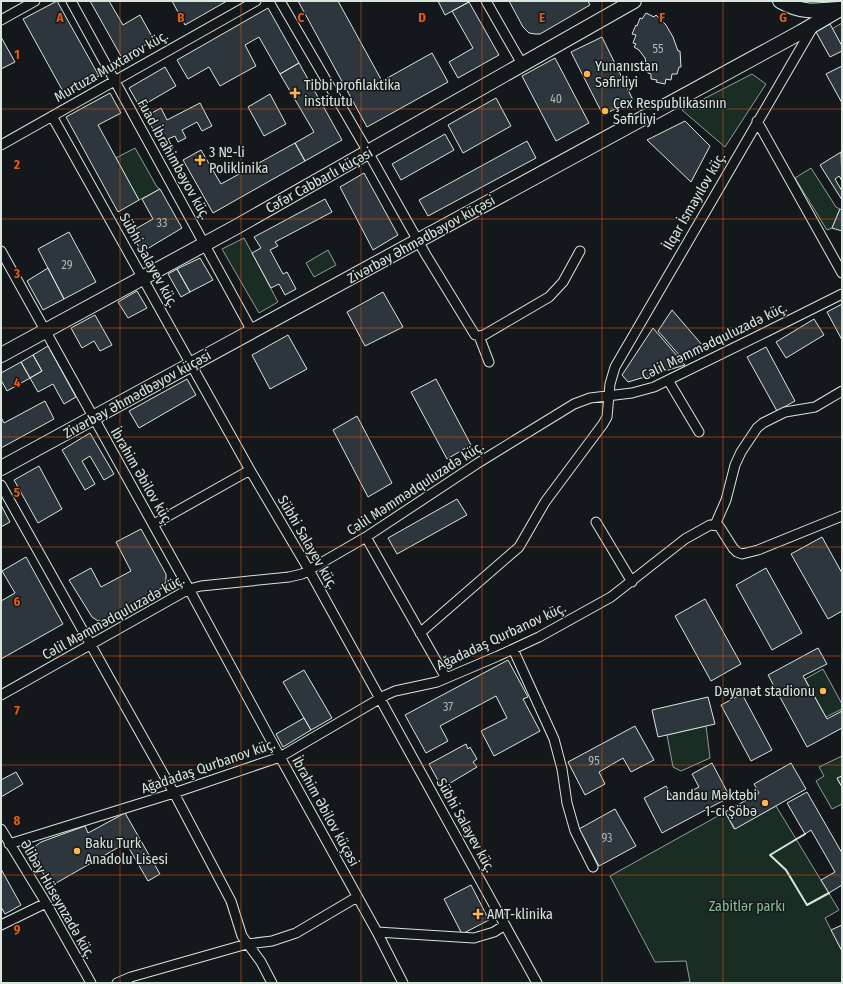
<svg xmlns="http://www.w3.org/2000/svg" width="843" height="984" viewBox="0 0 843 984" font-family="'Fira Sans Condensed',sans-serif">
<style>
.green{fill:#1a2d24;stroke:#939e99}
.parking{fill:#24282b;stroke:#939e99}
.building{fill:#2c363c;stroke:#d8e6dc}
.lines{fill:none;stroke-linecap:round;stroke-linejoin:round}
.street-casing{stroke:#d8e6dc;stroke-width:11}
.primary-casing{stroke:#d8e6dc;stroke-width:16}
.street{stroke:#14181c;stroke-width:9}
.primary{stroke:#14181c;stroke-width:14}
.wall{stroke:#d8e6dc;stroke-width:2}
.grid{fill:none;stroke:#e8590c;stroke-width:1;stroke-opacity:0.55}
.poi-dot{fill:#ffb74d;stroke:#14181c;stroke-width:1.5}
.labels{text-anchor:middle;stroke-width:3;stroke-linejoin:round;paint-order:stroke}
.number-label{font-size:12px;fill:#adbab4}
.street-label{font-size:14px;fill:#d8e6dc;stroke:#14181c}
.poi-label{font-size:14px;fill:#d8e6dc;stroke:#14181c;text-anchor:start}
.park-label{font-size:14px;fill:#8ac095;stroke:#14181c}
.grid-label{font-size:13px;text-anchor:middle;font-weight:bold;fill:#e8590c;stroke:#14181c;stroke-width:3;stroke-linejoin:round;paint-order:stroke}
</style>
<rect width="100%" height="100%" fill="#14181c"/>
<!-- green -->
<path class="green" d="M 752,74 L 766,84 L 725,147 L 682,110 Z
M 135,148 L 157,187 L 160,189 L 139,200 L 116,158 Z
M 811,168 L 836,207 L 840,209 L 832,228 L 827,230 L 795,178 Z
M 244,238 L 278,302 L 259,313 L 222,249 Z
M 328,250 L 336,265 L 314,277 L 306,263 Z
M 823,669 L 842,704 L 842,709 L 826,717 L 805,679 Z
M 706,726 L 710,758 L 681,771 L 673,767 L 667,735 Z
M 842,756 L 842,776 L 837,779 L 842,787 L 842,804 L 832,809 L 816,781 L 824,776 L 819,767 Z
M 776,806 L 839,910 L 825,918 L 842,951 L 842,983 L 664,983 L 690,982 L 686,961 L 655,962 L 610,876 L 725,812 L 734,829 Z"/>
<!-- parking -->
<path class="parking" d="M 842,23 L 842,46 L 832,29 Z"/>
<!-- building -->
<path class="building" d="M 57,1 L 99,76 L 65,95 L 23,19 Z
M 90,1 L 109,1 L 123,25 L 140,15 L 154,40 L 122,58 Z
M 172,1 L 227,1 L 185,25 Z
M 298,1 L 338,1 L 382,81 L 432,53 L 448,82 L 367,127 Z
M 438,1 L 468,1 L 469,2 L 445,15 Z
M 509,1 L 588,1 L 590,5 L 540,34 L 535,34 L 529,33 L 523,27 Z
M 469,2 L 499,55 L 458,78 L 449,62 L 473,48 L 452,11 Z
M 268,8 L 299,63 L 280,74 L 259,37 L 245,45 L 256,66 L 220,86 L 209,67 L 188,79 L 177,60 Z
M 646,13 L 654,17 L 656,15 L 666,25 L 673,37 L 678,51 L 680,51 L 681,67 L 679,67 L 677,74 L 672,74 L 671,80 L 666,79 L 665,84 L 656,82 L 657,80 L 651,79 L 651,74 L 648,73 L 645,58 L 639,50 L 634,47 L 636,44 L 633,43 L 636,35 L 632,34 L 636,25 L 637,26 L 640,18 L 642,19 Z
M 830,24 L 842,46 L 842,51 L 830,57 L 816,32 Z
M 1,37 L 15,62 L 1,69 Z
M 602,37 L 633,100 L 603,115 L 571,52 Z
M 555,58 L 589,123 L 556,141 L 522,76 Z
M 299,63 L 342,140 L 305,161 L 295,143 L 314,132 L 280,74 Z
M 842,66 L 842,103 L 826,74 Z
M 165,67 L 176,86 L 140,107 L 129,88 Z
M 110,93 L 121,113 L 98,125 L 139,200 L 118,212 L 66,117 Z
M 270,94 L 286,124 L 264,136 L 248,107 Z
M 496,98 L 511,126 L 463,153 L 448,125 Z
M 200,103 L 212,126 L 202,131 L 197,122 L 182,130 L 186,138 L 178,142 L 175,136 L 168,139 L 173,148 L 165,152 L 146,116 L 161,108 L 167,120 Z
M 685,121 L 710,146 L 691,182 L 647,140 Z
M 445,134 L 454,150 L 401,180 L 392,164 Z
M 527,141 L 536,158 L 428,216 L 419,200 Z
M 295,143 L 305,161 L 213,213 L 183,160 L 201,150 L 221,184 Z
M 841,152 L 842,181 L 839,176 L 835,179 L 842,191 L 842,200 L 820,165 Z
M 364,173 L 398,235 L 373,250 L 340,187 Z
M 160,189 L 182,228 L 142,252 L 130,232 L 153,219 L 142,199 Z
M 325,199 L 332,212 L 275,242 L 278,246 L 270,250 L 283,274 L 287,272 L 296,289 L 285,295 L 279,284 L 271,288 L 252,253 L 261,248 L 254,237 Z
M 840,209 L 842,210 L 842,231 L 832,228 Z
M 69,232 L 96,282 L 64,299 L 38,249 Z
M 200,258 L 213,280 L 190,292 L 177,269 Z
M 48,268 L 64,299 L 43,310 L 27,281 Z
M 177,269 L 190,292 L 181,297 L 168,274 Z
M 137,291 L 147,308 L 128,318 L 118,302 Z
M 383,292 L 403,327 L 365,346 L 347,312 Z
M 842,304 L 842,340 L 827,312 Z
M 672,310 L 703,346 L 681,357 L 658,331 Z
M 95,315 L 112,345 L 100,351 L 94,341 L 82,348 L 71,328 Z
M 814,319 L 824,335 L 786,358 L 776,342 Z
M 653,328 L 685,365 L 628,382 L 622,375 Z
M 288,335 L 307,369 L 270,389 L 252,355 Z
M 48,346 L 76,397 L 64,404 L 53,384 L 38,392 L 30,378 L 42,371 L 33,355 Z
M 766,347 L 795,401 L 777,411 L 747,357 Z
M 33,355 L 42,371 L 30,378 L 21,362 Z
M 21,362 L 30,378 L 7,391 L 1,380 L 1,373 Z
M 187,379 L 196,395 L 139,428 L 129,411 Z
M 436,379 L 471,445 L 447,459 L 411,392 Z
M 45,401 L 54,419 L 1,448 L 1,417 L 4,423 Z
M 357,416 L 392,483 L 368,497 L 333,430 Z
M 90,433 L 114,474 L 104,480 L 90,456 L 82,461 L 95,484 L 85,490 L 62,450 Z
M 39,466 L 62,509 L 38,523 L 14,480 Z
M 457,499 L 467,515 L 397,554 L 388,538 Z
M 1,505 L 10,522 L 1,527 Z
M 141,529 L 166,574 L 166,582 L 162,588 L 105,620 L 98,621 L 92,617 L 69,580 L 91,568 L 101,587 L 131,571 L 116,542 Z
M 822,537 L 842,573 L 842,611 L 828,619 L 791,554 Z
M 26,557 L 63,624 L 1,659 L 1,601 L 15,593 L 2,571 Z
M 766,568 L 802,633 L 772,650 L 736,585 Z
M 705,599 L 741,664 L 711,681 L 675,616 Z
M 818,648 L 827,664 L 803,676 L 827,719 L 842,711 L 842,728 L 807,747 L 768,675 Z
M 508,660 L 528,697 L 523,699 L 540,731 L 494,756 L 481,731 L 507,718 L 496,696 L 440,726 L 448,741 L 426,753 L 405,715 Z
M 304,670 L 332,718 L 311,730 L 283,682 Z
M 742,694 L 772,750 L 751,761 L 721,705 Z
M 708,697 L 715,724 L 658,737 L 652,710 Z
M 304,718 L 311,730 L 283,747 L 276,734 Z
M 635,726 L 654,760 L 631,772 L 623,758 L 599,772 L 605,784 L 585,795 L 568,762 Z
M 466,744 L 468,749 L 470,747 L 477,759 L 473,762 L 477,767 L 442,788 L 429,764 Z
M 712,763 L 730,797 L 662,833 L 644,798 L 666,786 L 674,800 L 699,787 L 692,774 Z
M 791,763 L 806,789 L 735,829 L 725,812 L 759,793 L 754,784 Z
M 16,772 L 23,784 L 1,797 L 1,780 Z
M 842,776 L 842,787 L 837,778 Z
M 807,792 L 842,853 L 842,885 L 829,893 L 821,880 L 835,872 L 811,830 L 805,834 L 787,803 Z
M 615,809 L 636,846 L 599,866 L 579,829 Z
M 125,813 L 160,874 L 148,881 L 126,843 L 51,886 L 33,857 L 33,848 L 41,842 L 85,826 L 88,833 Z
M 1,869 L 21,905 L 5,914 L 1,907 Z
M 471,885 L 489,920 L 462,934 L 444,899 Z
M 842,925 L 842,951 L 831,930 Z"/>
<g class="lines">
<defs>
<path id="street" d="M 71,1 L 252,331
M 280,1 L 368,152 L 426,255 L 475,335 L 479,336 L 484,335 L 549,297 L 563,282 L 580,251
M 486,1 L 522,64
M 1,20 L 35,1
M 52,116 L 250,470 L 309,570 L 537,983
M 757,121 L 842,273
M 1,145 L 256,1
M 1,251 L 189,589 L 280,757 L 377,932 L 403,983
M 479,336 L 489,362
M 668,380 L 699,432
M 1,485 L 174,793 L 231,901 L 242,936 L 261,962 L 272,983
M 596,522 L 632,582
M 154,524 L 250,470
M 715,525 L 726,500 L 735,465 L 741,452 L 757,428 L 763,423 L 785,412 L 815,407 L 842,391
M 366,537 L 446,678
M 420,633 L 519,547 L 545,502 L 603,424 L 607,417 L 610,384 L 615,367 L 813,27
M 513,649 L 554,739 L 562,769 L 567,803 L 575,831 L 593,867
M 1,695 L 189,589 L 201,586 L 289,577 L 302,574 L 366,537 L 478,463 L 574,404 L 590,398 L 632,393 L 654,387 L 766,332 L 842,294
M 1,829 L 46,903 L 91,983
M 9,844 L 174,793 L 280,757 L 386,695 L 395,691 L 437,682 L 498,656 L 539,637 L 611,597 L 685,539 L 710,525 L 719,526 L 733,548 L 737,552 L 742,554 L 758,550 L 842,516
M 1,925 L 46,903
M 377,932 L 474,938 L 494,932 L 505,925
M 117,983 L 131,977 L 247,944 L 272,941 L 296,933 L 357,897"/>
<path id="primary" d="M 780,1 C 801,13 815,11 838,9
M 1,355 L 236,227 L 634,1
M 1,468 L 801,32 L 842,8"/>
</defs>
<!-- street casing -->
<use href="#street" class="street-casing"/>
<!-- primary casing -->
<use href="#primary" class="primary-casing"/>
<!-- street -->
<use href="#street" class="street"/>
<!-- primary -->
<use href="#primary" class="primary"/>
<!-- wall -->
<path class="wall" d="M 805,834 L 770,855 L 786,870 L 807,905 L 829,893"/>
</g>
<!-- grid -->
<path class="grid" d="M 120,1 L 120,983M 241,1 L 241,983M 361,1 L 361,983M 482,1 L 482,983M 602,1 L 602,983M 723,1 L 723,983M 1,109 L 842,109M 1,219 L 842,219M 1,328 L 842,328M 1,437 L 842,437M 1,547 L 842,547M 1,656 L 842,656M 1,765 L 842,765M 1,875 L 842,875"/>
<!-- markers -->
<g class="poi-dot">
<circle cx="587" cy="74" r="4"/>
<path d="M293 87h4v4h4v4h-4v4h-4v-4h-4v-4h4z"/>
<circle cx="605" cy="111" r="4"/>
<path d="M198 154h4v4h4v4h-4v4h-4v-4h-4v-4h4z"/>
<circle cx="823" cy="691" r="4"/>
<circle cx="765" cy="803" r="4"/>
<circle cx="77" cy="851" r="4"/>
<path d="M476 908h4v4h4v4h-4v4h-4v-4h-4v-4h4z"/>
</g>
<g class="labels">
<!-- number labels -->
<g class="number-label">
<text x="658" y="53">55</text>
<text x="556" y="103">40</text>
<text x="162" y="227">33</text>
<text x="67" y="269">29</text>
<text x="448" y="711">37</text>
<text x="594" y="765">95</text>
<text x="607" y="842">93</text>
</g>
<!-- street labels -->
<g class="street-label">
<text transform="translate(111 66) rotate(-30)" y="5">Murtuza Muxtarov küç.</text>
<text transform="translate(174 159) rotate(61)" y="5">Fuad İbrahimbəyov küç.</text>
<text transform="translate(319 180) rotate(-29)" y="5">Cəfər Cabbarlı küçəsi</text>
<text transform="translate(694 201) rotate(-60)" y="5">İlqar İsmayılov küç.</text>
<text transform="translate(421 239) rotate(-29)" y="5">Zivərbəy Əhmədbəyov küçəsi</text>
<text transform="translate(149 260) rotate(61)" y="5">Sübhi Salayev küç.</text>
<text transform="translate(714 341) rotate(-26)" y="5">Cəlil Məmmədquluzadə küç.</text>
<text transform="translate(137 394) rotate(-29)" y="5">Zivərbəy Əhmədbəyov küçəsi</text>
<text transform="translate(142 476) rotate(60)" y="5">İbrahim Əbilov küç.</text>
<text transform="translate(415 488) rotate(-33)" y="5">Cəlil Məmmədquluzadə küç.</text>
<text transform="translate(308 542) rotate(60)" y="5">Sübhi Salayev küç.</text>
<text transform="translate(113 617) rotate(-29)" y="5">Cəlil Məmmədquluzadə küç.</text>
<text transform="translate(501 636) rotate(-25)" y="5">Ağadadaş Qurbanov küç.</text>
<text transform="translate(208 766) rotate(-19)" y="5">Ağadadaş Qurbanov küç.</text>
<text transform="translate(326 811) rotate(61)" y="5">İbrahim Əbilov küçəsi</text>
<text transform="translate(466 825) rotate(61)" y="5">Sübhi Salayev küç.</text>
<text transform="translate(58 899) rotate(60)" y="5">Əlibəy Hüseynzadə küç.</text>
</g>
<!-- poi labels -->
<g class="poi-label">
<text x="595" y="71">Yunanıstan<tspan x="595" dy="16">Səfirliyi</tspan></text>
<text x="304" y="90">Tibbi profilaktika<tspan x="304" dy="16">institutu</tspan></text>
<text x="613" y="108">Çex Respublikasının<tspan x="613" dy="16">Səfirliyi</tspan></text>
<text x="209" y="157">3 №-li<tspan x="209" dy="16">Poliklinika</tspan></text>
<text x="815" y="696" text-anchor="end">Dəyanət stadionu</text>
<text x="757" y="800" text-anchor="end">Landau Məktəbi<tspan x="757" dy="16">1-ci Şöbə</tspan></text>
<text x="85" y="848">Baku Turk<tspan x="85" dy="16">Anadolu Lisesi</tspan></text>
<text x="487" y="919">AMT-klinika</text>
</g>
<!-- park labels -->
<g class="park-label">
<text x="747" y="911">Zabitlər parkı</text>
</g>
</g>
<g class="grid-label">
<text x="60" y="22">A</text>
<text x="181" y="22">B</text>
<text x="301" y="22">C</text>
<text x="422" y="22">D</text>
<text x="542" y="22">E</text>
<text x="662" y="22">F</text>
<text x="783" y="22">G</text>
<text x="17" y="59">1</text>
<text x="17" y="169">2</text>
<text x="17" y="278">3</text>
<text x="17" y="387">4</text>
<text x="17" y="497">5</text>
<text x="17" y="606">6</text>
<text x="17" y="715">7</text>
<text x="17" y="825">8</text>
<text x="17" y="934">9</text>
</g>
<!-- border -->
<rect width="843" height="984" fill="none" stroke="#d8e6dc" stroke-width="4"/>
</svg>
